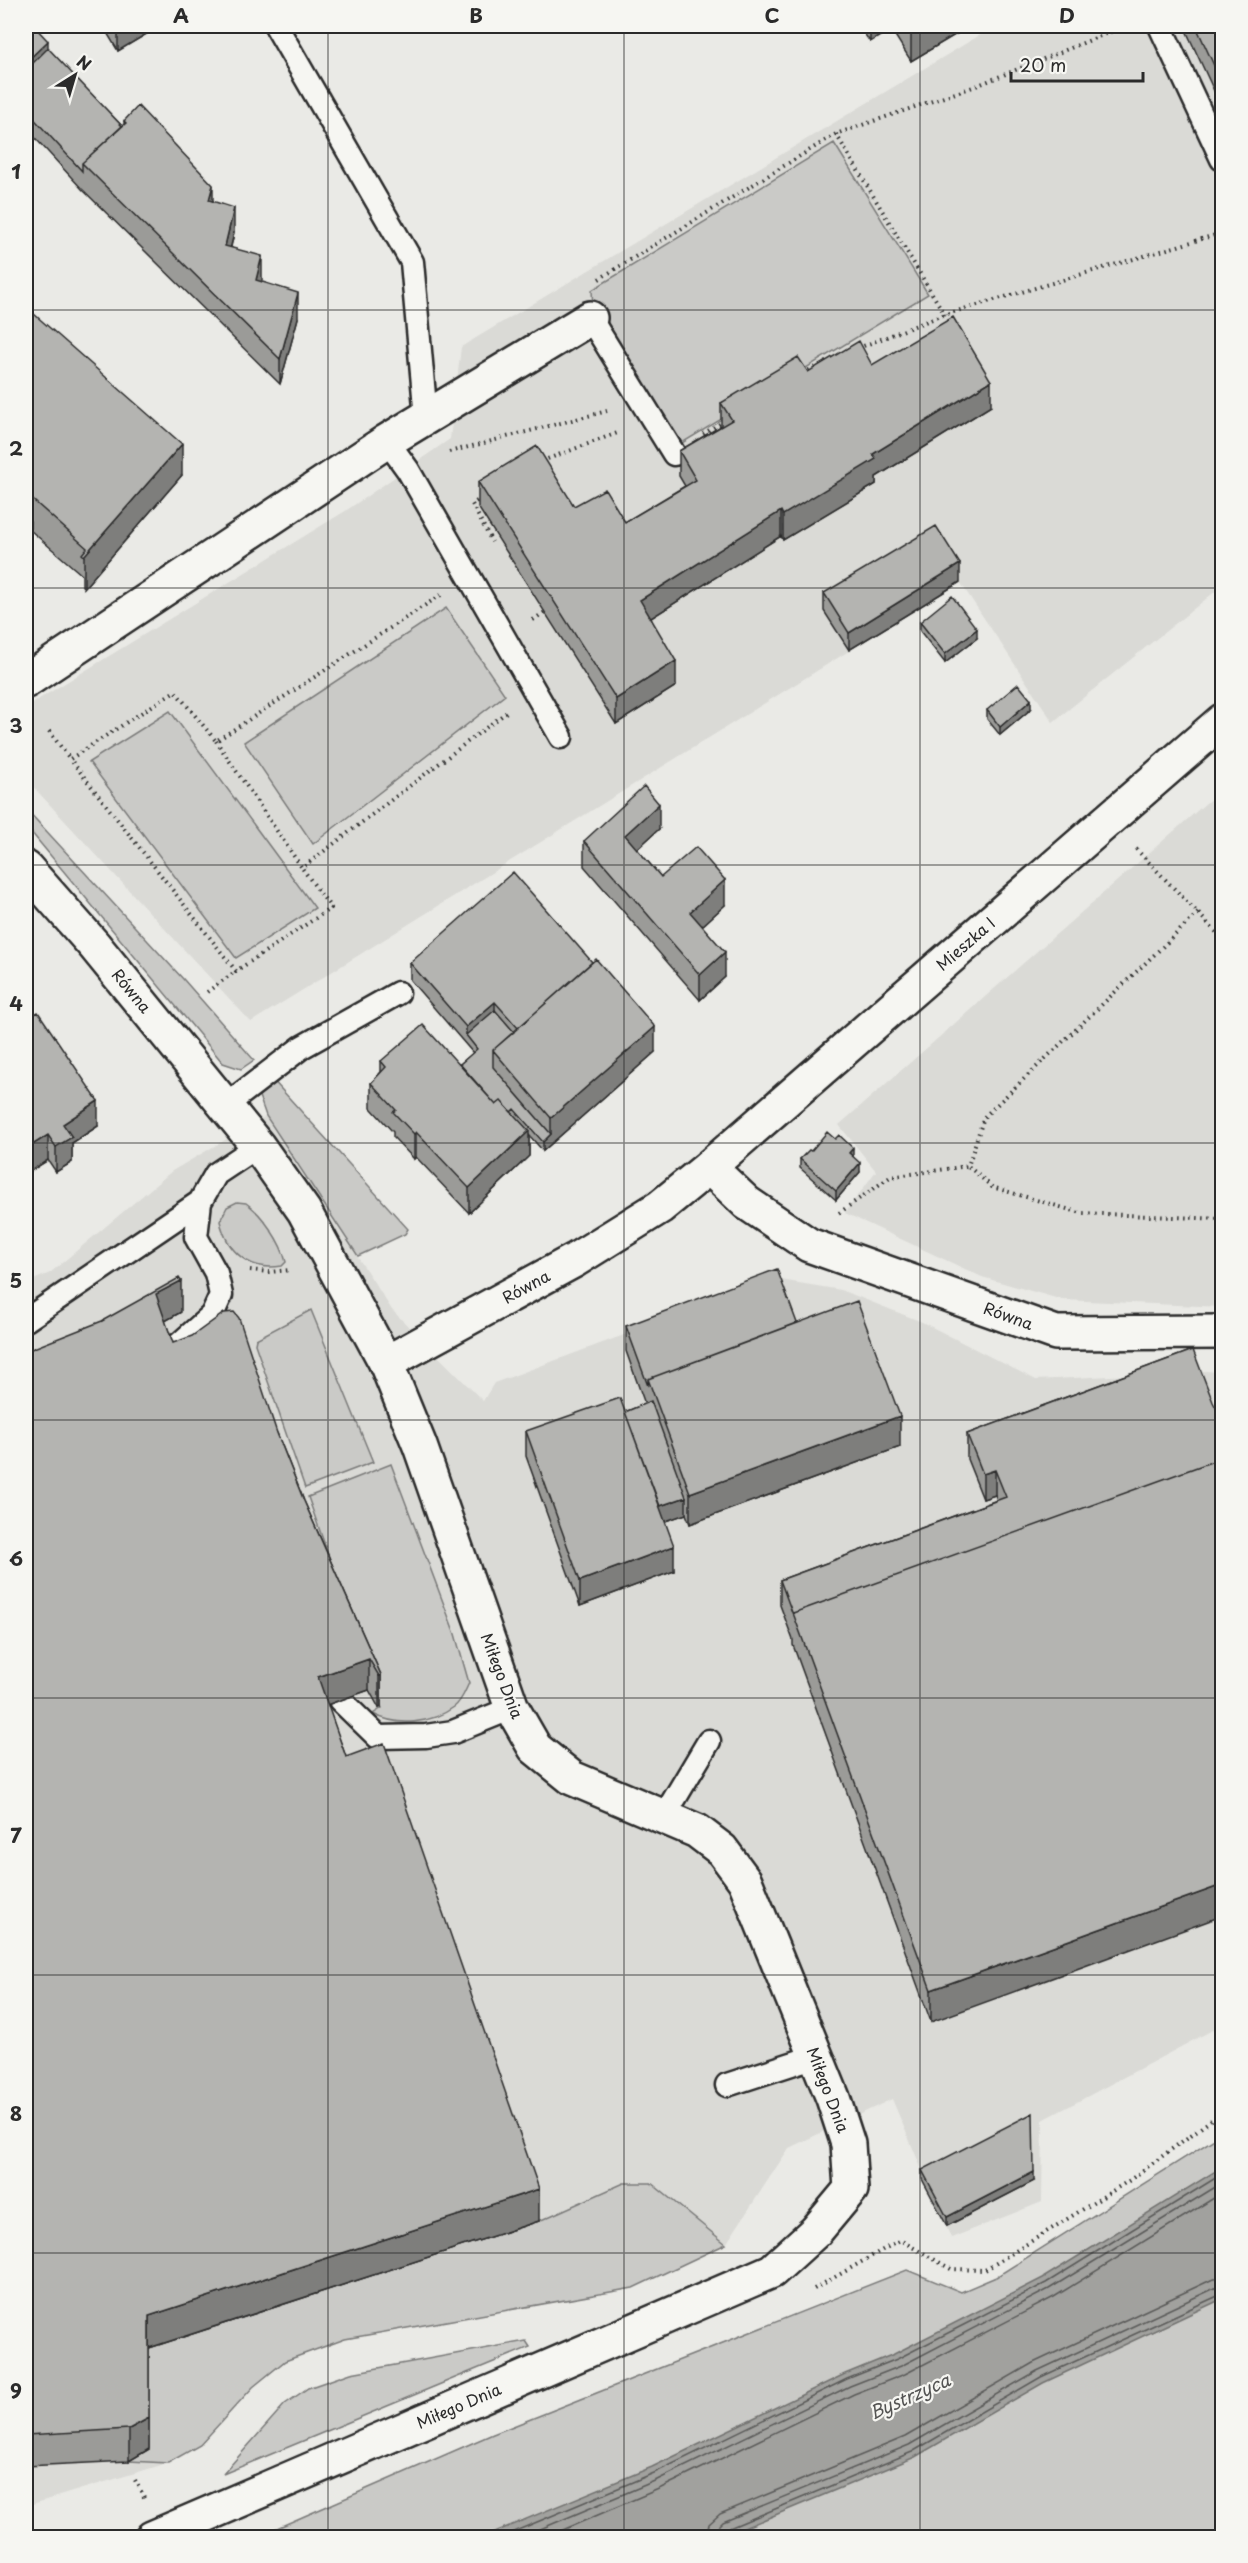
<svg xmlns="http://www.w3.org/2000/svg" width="1248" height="2563" viewBox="0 0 1248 2563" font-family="'Playpen Sans',sans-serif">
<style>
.built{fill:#dadad6}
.green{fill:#cacac7;stroke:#7a7a79;stroke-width:1.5}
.water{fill:#a1a19e;stroke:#727270;stroke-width:1.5}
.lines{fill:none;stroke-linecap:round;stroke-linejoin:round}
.shore{stroke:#5a5a59;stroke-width:1.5}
.lane-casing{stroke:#2b2b2b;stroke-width:27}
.street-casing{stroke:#2b2b2b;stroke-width:38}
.path{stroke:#2b2b2b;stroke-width:4;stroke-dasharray:1.5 4.5;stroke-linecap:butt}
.lane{stroke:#f6f6f2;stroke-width:22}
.street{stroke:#f6f6f2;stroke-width:33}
.wall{fill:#9b9b98;stroke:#2b2b2b;stroke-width:1.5}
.shaded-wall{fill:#7e7e7c;stroke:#2b2b2b;stroke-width:1.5}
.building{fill:#b4b4b1;stroke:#2b2b2b;stroke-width:1.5}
.grid{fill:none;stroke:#2b2b2b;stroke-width:1.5;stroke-opacity:0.55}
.labels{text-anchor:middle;stroke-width:4.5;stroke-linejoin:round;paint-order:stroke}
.street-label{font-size:16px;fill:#2b2b2b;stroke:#f6f6f2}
.water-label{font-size:18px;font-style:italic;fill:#545453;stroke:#f6f6f2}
.neatline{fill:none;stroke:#2b2b2b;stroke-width:2}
.grid-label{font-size:20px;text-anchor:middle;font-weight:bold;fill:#2b2b2b}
</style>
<rect width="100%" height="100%" fill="#eaeae6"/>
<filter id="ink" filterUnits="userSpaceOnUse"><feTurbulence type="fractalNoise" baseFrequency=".0167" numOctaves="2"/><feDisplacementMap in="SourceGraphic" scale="12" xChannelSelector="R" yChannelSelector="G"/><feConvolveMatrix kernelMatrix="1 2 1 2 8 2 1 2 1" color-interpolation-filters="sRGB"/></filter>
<g filter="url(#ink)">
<!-- built -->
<path class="built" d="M 995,26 L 1222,26 L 1222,586 L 1053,722 L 960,582 L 251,1022 L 26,779 L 26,707 L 347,510 L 450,439 L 461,347 Z
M 1222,789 L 1222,1307 L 1063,1300 L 982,1277 L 845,1213 L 876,1171 L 839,1125 Z
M 266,1116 L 392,1310 L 483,1401 L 494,1383 L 775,1279 L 841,1290 L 922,1322 L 1036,1380 L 1204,1371 L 1222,1372 L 1222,2025 L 1043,2120 L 1042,2202 L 951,2238 L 892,2099 L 789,2148 L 726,2244 L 633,2288 L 345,2339 L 285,2361 L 253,2387 L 200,2445 L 168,2463 L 26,2506 L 26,1283 L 50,1273 L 172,1171 Z"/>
<!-- green -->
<path class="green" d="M 834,143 L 928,294 L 677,446 L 593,309 L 592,290 Z
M 446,608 L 505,695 L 313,844 L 244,742 Z
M 170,711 L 315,908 L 236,958 L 89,762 Z
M 26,809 L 184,980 L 254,1060 L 241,1069 L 223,1063 L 26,826 Z
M 271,1078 L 408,1229 L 405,1234 L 358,1256 L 266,1116 L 259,1096 L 262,1088 Z
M 237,1202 L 246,1203 C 263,1215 281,1242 286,1262 L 282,1266 C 250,1272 227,1252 220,1221 L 227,1207 Z
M 311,1310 L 373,1462 L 305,1488 L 255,1344 L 256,1339 Z
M 391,1464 L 455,1634 L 469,1683 C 465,1691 462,1701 454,1707 C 431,1724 398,1727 373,1714 L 382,1708 L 333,1603 L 340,1588 L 308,1497 Z
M 1222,2134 L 1222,2537 L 254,2538 L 493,2434 L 907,2270 L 961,2292 L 996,2277 Z
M 624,2183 L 651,2183 L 726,2244 L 633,2288 L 345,2339 L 285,2361 L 253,2387 L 200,2445 L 168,2463 L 129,2461 L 149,2348 L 539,2221 Z
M 526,2341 L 530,2347 L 223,2474 L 285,2404 L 308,2388 L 351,2373 Z"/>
<!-- water -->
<path class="water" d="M 1222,2167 L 1222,2299 L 1043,2383 L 915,2457 L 722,2537 L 483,2537 L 652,2467 L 845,2374 L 894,2354 L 1043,2278 Z"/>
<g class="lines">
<!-- shore -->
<path class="shore" d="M 499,2538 L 654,2473 L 847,2379 L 897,2359 L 1046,2283 L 1222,2174
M 519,2538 L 657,2480 L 850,2386 L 901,2366 L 1049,2289 L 1222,2183
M 544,2538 L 661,2488 L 854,2394 L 905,2374 L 1054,2297 L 1222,2193
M 706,2538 L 709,2524 L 720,2514 L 905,2437 L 1033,2363 L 1211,2280 L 1222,2277
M 715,2538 L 717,2528 L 723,2522 L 909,2445 L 1037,2371 L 1215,2288 L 1222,2286
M 723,2538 L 727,2529 L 912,2452 L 1041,2377 L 1222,2294"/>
<defs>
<path id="lane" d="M 276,26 L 412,262 L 426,418
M 1160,26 L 1222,159
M 590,318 L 674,454
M 387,441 L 408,470 L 561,737
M 225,1106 L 302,1047 L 398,993
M 26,1320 L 200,1202
M 166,1356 L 212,1315 L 221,1295 L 216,1273 L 196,1237 L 200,1202 L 216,1174 L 258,1146
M 340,1700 L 378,1737 L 426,1736 L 453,1732 L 512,1708
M 663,1818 L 709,1741
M 727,2085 L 816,2056"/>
<g id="street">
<path d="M 26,681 L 387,441 L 590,318"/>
<path id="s1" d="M 26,868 L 94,945 L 258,1146 L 304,1211 L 386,1363 L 575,1260 L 660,1207 L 709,1167 L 747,1203 L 809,1245 L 1056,1333 L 1222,1332"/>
<path id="s2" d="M 709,1167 L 1222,721"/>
<path id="s3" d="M 152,2538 L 772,2271 L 816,2231 L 851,2189 L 848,2144 L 833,2098 L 745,1881 L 722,1850 L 697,1831 L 572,1778 L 535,1748 L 512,1708 L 420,1446 L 386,1363"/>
</g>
</defs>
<!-- lane casing -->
<use href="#lane" class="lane-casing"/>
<!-- street casing -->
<use href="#street" class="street-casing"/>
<!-- path -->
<path class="path" d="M 836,134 L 945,315
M 599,279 L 836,134 L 976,86 L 1125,26
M 858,348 L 940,316 L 1222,233
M 803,373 L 826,362
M 703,434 L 725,421
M 449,452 L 607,411
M 542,461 L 620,432
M 482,498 L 472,504 L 492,542
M 441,595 L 216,741 L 175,691 L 70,759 L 236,971 L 331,908 L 302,868 L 508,711
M 533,620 L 545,612
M 49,731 L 70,759
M 216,741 L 302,868
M 1136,849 L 1222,938
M 1198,913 L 984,1117 L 968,1166 L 992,1187 L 1081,1213 L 1222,1219
M 207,992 L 236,971
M 839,1213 L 890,1177 L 968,1166
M 250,1270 L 269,1272 L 290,1270
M 814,2289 L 900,2240 L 951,2269 L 985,2270 L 1130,2180 L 1222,2112
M 135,2480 L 145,2499"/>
<!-- lane -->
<use href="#lane" class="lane"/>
<!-- street -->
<use href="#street" class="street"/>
</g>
<!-- wall -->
<path class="wall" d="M 26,26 L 122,126 L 124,124 L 124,121 L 213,201 L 234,233 L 231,247 L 262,282 L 298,318 L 280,384 L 82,189 L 26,128 Z
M 103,26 L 160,26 L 118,51 Z
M 859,26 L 970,26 L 911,61 L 891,29 L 870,42 Z
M 1184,26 L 1222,26 L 1222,108 Z
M 26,307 L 182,475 L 84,588 L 82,586 L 82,575 L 30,530 L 26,536 Z
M 872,365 L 991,406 L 876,477 L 876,484 L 783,540 L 781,536 L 651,618 L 676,686 L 616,724 L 478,507 L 478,482 L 574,506 L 625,522 L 685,486 L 679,476 L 679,451 L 721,426 L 721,403 L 808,372 Z
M 960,582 L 849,650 L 824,611 L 824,593 Z
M 920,622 L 977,638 L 945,663 L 920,631 Z
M 1031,709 L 1000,735 L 987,719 L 987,710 Z
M 659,829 L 637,849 L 661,877 L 725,905 L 702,926 L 725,977 L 700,1000 L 584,866 L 584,841 Z
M 410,963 L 655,1052 L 543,1151 L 529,1135 L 529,1156 L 469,1213 L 416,1157 L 414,1159 L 393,1137 L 393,1132 L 371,1108 L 371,1083 L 381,1072 L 381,1061 L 460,1064 L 473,1053 L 410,980 Z
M 26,1019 L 98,1126 L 72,1143 L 72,1162 L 56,1172 L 48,1160 L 29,1172 L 26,1167 Z
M 853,1157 L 860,1172 L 836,1200 L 800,1168 L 800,1159 Z
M 181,1312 L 165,1321 L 173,1343 L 277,1433 L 304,1501 L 381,1675 L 381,1707 L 379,1708 L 369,1690 L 327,1705 L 346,1757 L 539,2221 L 149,2348 L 149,2449 L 129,2461 L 26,2466 L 26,1351 Z
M 797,1323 L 900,1447 L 690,1524 L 686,1514 L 665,1521 L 674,1571 L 580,1606 L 526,1456 L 526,1431 L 625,1412 L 645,1404 L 626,1351 L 626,1326 Z
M 1193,1350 L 931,2022 L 793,1645 L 793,1640 L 780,1605 L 780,1580 L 997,1500 L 995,1495 L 983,1499 L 967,1459 L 967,1434 Z
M 922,2170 L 1034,2181 L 947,2226 L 922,2179 Z"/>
<!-- shaded-wall -->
<path class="shaded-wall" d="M 131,26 L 160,26 L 118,51 L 118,34 Z
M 883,26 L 892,26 L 892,29 L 870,42 L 870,33 Z
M 918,26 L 970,26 L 911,61 L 911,29 Z
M 48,41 L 48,66 L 26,87 L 26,62 Z
M 213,185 L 213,210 L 209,200 Z
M 234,208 L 234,233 L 225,271 L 225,246 Z
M 262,256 L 262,282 L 256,305 L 256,280 Z
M 298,293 L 298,318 L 280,384 L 280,359 Z
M 991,381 L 991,406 L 876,477 L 876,484 L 783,540 L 783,515 L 873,454 Z
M 182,444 L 182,475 L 84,588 L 84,556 Z
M 781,511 L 781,536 L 640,625 L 640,600 Z
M 30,522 L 30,531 L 26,536 L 26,527 Z
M 960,564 L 960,582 L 849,650 L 849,633 Z
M 977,629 L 977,638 L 945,663 L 945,654 Z
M 676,661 L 676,686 L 616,724 L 616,699 Z
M 1031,700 L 1031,709 L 1000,735 L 1000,727 Z
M 659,804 L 659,829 L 625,860 L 625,835 Z
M 725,880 L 725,905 L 690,937 L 690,912 Z
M 725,952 L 725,977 L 700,1000 L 700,975 Z
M 495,1002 L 495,1019 L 466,1035 L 466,1027 Z
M 655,1027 L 655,1052 L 543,1151 L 543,1142 L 551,1134 L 551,1118 Z
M 98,1101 L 98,1126 L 72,1143 L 72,1162 L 56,1172 L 56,1147 L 63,1124 Z
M 529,1131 L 529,1156 L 469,1213 L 469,1188 Z
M 416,1132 L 416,1157 L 414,1159 L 414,1134 Z
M 48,1135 L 48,1160 L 29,1172 L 29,1147 Z
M 853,1148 L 853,1157 L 849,1153 Z
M 860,1163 L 860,1172 L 836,1200 L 836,1191 Z
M 181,1281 L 181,1312 L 156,1326 L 156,1294 Z
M 900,1416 L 900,1447 L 690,1524 L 690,1493 Z
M 995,1470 L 995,1495 L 983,1499 L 983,1474 Z
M 686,1497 L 686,1514 L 657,1524 L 657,1507 Z
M 674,1546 L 674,1571 L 580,1606 L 580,1581 Z
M 369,1659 L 369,1690 L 318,1708 L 318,1677 Z
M 381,1675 L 381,1707 L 379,1708 L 379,1676 Z
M 1222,1885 L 1222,1916 L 931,2022 L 931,1990 Z
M 1034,2172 L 1034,2181 L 947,2226 L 947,2217 Z
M 539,2189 L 539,2221 L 149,2348 L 149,2316 Z
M 149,2418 L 149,2449 L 129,2461 L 129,2429 Z"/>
<!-- building -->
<path class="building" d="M 26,26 L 34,26 L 48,41 L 26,62 Z
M 113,26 L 131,26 L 118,34 Z
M 865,26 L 883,26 L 870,33 Z
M 909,26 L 918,26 L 911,29 Z
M 1196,26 L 1222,26 L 1222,83 Z
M 48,48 L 122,126 L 82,163 L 82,171 L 26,110 L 26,70 Z
M 138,106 L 213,185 L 209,200 L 234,208 L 225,246 L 262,256 L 256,280 L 298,293 L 280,359 L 82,163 L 126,123 L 124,121 Z
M 26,307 L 182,444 L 84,556 L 82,554 L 87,548 L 26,494 Z
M 953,317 L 991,381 L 873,454 L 876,459 L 783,515 L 781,511 L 640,600 L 676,661 L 616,699 L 478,482 L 537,446 L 574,506 L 605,489 L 625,522 L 696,480 L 679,451 L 732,420 L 721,403 L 798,357 L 808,372 L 859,341 L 872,365 Z
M 26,517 L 30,522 L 26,527 Z
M 936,526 L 960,564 L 849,633 L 824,593 Z
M 952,596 L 977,629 L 945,654 L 920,622 Z
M 1018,684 L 1031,700 L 1000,727 L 987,710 Z
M 644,786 L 659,804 L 625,835 L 661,877 L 696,847 L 725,880 L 690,912 L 725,952 L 700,975 L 584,841 Z
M 513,872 L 592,962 L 518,1028 L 495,1002 L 466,1027 L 410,963 Z
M 596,959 L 655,1027 L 551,1118 L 493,1050 Z
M 495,1010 L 514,1032 L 493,1050 L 493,1067 L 551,1134 L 543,1142 L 514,1109 L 511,1112 L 501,1101 L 496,1105 L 460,1064 L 477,1049 L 466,1035 Z
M 38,1012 L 98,1101 L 63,1124 L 72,1137 L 56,1147 L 48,1135 L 29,1147 L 26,1142 L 26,1019 Z
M 423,1025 L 496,1105 L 501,1101 L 529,1131 L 469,1188 L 416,1132 L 414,1134 L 393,1112 L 396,1110 L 371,1083 L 386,1067 L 381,1061 Z
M 827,1132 L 835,1139 L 839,1135 L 853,1148 L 849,1153 L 860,1163 L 836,1191 L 800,1159 L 809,1150 L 811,1151 Z
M 777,1269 L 797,1323 L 648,1379 L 648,1386 L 626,1326 Z
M 179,1278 L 181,1281 L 156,1294 L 173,1343 L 192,1336 L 224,1313 L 234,1312 L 239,1318 L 277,1433 L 304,1501 L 381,1675 L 379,1676 L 369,1659 L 318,1677 L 346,1757 L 384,1743 L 539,2189 L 149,2316 L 149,2418 L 129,2429 L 26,2435 L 26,1351 L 102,1321 Z
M 857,1301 L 900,1416 L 690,1493 L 648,1379 Z
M 1193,1350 L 1213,1402 L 1222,1419 L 1222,1458 L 793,1613 L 793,1615 L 780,1580 L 1006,1497 L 995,1470 L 983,1474 L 967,1434 Z
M 620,1398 L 674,1546 L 580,1581 L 526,1431 Z
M 651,1401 L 686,1497 L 660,1506 L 625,1412 Z
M 1222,1458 L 1222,1885 L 931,1990 L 793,1613 Z
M 1033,2113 L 1034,2172 L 947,2217 L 922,2170 Z"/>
</g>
<!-- grid -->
<path class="grid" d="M 328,26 L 328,2538M 624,26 L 624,2538M 920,26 L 920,2538M 26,310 L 1222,310M 26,588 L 1222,588M 26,865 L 1222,865M 26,1143 L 1222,1143M 26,1420 L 1222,1420M 26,1698 L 1222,1698M 26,1975 L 1222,1975M 26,2253 L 1222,2253"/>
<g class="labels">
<!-- street labels -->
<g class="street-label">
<text dy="6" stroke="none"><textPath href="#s2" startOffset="340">Mieszka I</textPath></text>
<text dy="6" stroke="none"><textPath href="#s1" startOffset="162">Równa</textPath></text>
<text dy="6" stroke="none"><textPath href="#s1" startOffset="774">Równa</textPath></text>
<text dy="6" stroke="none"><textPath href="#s1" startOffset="1332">Równa</textPath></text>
<text transform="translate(502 1676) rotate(69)" y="6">Miłego Dnia</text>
<text transform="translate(828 2090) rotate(69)" y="6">Miłego Dnia</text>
<text dy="6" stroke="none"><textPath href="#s3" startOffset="334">Miłego Dnia</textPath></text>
</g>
<!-- water labels -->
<g class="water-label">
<text transform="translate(910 2397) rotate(-24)" y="6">Bystrzyca</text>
</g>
</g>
<!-- margin -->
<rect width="1248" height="2563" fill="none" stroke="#f6f6f2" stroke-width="66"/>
<!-- north arrow -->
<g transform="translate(75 75) rotate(37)" stroke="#f6f6f2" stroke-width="4.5" paint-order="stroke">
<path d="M0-4.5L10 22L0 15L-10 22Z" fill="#2b2b2b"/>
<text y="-9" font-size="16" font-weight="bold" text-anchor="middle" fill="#2b2b2b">N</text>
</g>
<!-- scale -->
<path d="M1011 72v9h132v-9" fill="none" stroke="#2b2b2b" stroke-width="3"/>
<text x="1020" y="72" font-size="18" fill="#2b2b2b" stroke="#f6f6f2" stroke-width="4.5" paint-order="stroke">20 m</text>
<rect x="33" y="33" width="1182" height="2497" class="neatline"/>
<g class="grid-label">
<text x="181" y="23">A</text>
<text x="476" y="23">B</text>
<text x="772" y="23">C</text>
<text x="1067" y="23">D</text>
<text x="16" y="179">1</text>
<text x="16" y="456">2</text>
<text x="16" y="733">3</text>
<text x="16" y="1011">4</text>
<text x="16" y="1288">5</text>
<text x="16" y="1566">6</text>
<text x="16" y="1843">7</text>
<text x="16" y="2121">8</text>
<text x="16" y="2398">9</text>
</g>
</svg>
